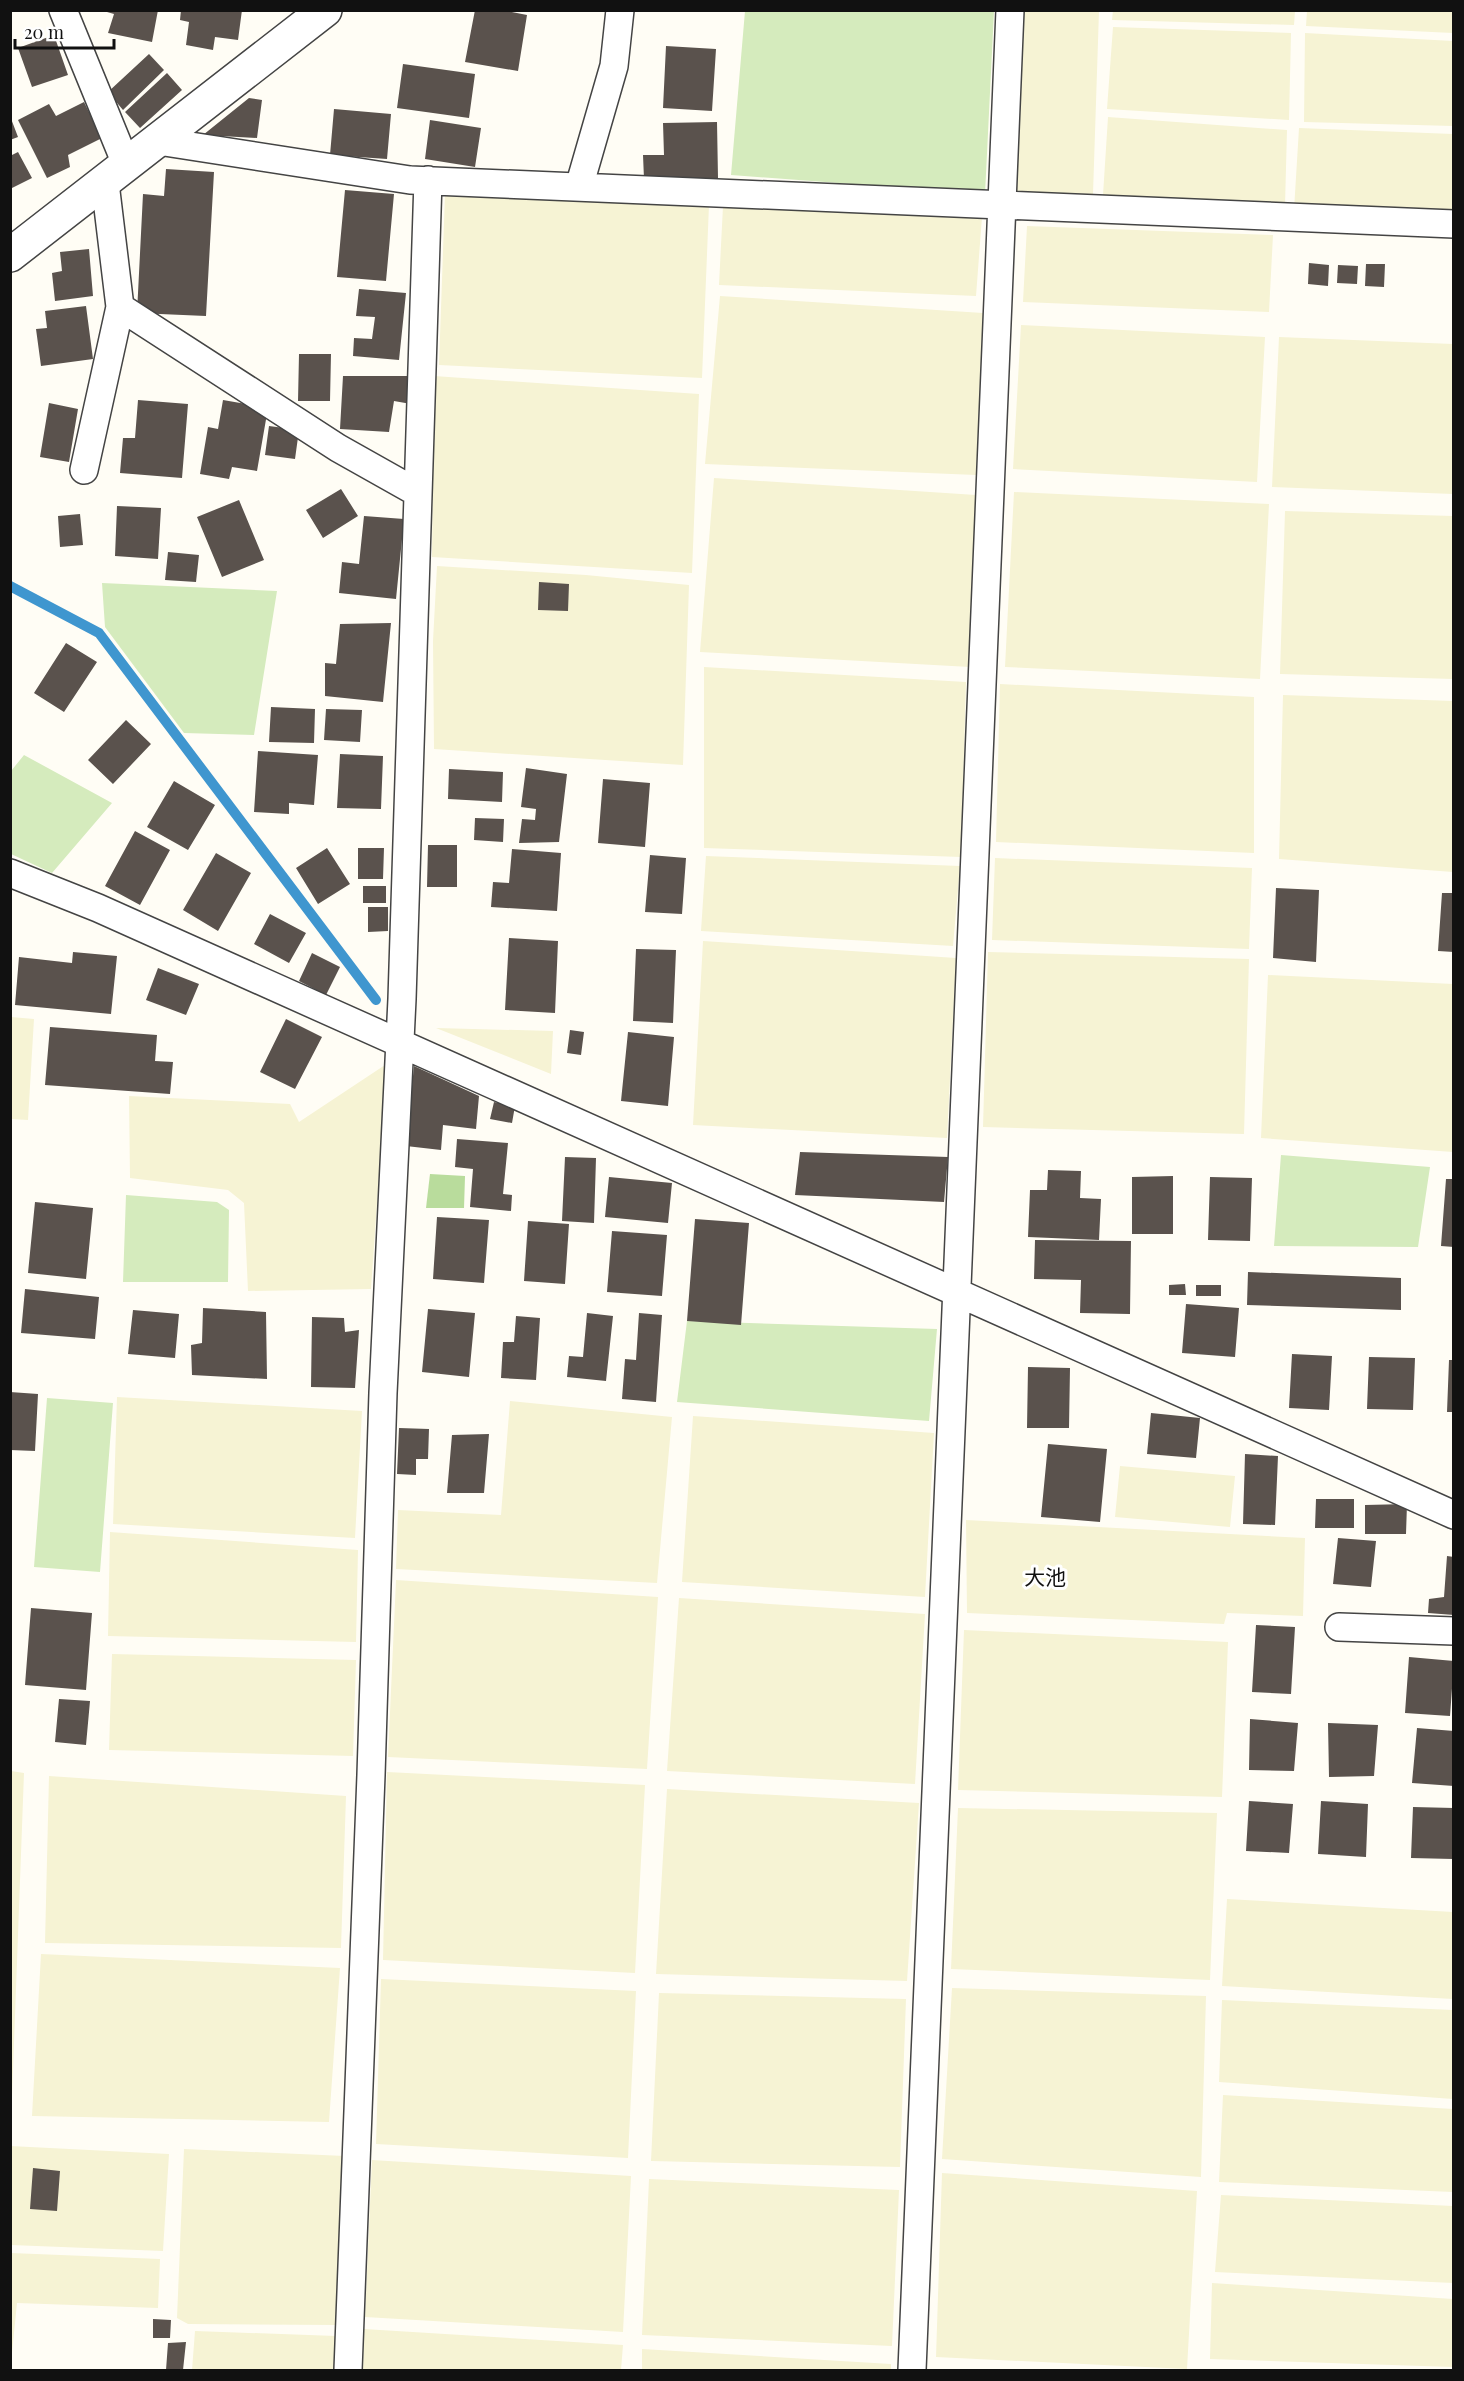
<svg xmlns="http://www.w3.org/2000/svg" width="1464" height="2381" viewBox="0 0 1464 2381" font-family="'Playfair Display','Noto Sans JP',serif">
<style>
.farmland{fill:#f6f3d4}
.green{fill:#d5ebbd}
.forest{fill:#b9dc9c}
.lines{fill:none;stroke-linecap:round;stroke-linejoin:round}
.stream{stroke:#3f96cf;stroke-width:10}
.building{fill:#5a524d}
.minor-casing{stroke:#444;stroke-width:30}
.tertiary-casing{stroke:#444;stroke-width:36}
.minor{stroke:#fff;stroke-width:27}
.tertiary{stroke:#fff;stroke-width:33}
.labels{text-anchor:middle;stroke-width:6;stroke-linejoin:round;paint-order:stroke}
.quarter-label{font-size:21px;fill:#111;stroke:#fff}
</style>
<rect width="100%" height="100%" fill="#fffdf5"/>
<!-- farmland -->
<path class="farmland" d="M 1113,10 L 1295,10 L 1295,11 L 1294,25 L 1112,20 Z
M 1019,11 L 1099,11 L 1093,194 L 1012,193 Z
M 1307,11 L 1453,11 L 1453,33 L 1306,26 Z
M 1113,27 L 1291,33 L 1289,120 L 1107,109 Z
M 1305,33 L 1453,41 L 1453,126 L 1304,122 Z
M 1108,117 L 1287,130 L 1285,206 L 1103,195 Z
M 1299,128 L 1453,134 L 1453,214 L 1294,210 Z
M 445,194 L 709,205 L 702,378 L 439,365 Z
M 723,206 L 982,217 L 976,296 L 719,285 Z
M 1027,226 L 1273,235 L 1269,312 L 1023,302 Z
M 720,296 L 983,313 L 976,475 L 705,464 Z
M 1021,325 L 1265,337 L 1257,482 L 1013,469 Z
M 1279,337 L 1453,344 L 1453,494 L 1272,487 Z
M 434,376 L 699,394 L 692,573 L 432,557 Z
M 714,478 L 976,495 L 970,667 L 700,652 Z
M 1014,492 L 1269,504 L 1260,679 L 1005,667 Z
M 1285,511 L 1453,516 L 1453,679 L 1280,674 Z
M 437,566 L 586,575 L 689,585 L 683,765 L 434,749 L 433,641 Z
M 704,667 L 966,682 L 961,857 L 704,848 Z
M 1000,684 L 1254,697 L 1254,853 L 996,842 Z
M 1283,695 L 1453,701 L 1453,872 L 1279,859 Z
M 706,856 L 960,866 L 953,946 L 701,931 Z
M 995,858 L 1252,868 L 1249,949 L 992,940 Z
M 703,941 L 956,958 L 947,1138 L 693,1125 Z
M 988,952 L 1249,959 L 1244,1134 L 983,1127 Z
M 1268,975 L 1453,984 L 1453,1152 L 1261,1138 Z
M 11,1017 L 34,1019 L 28,1120 L 11,1119 Z
M 436,1028 L 553,1031 L 551,1074 Z
M 385,1065 L 384,1103 L 371,1289 L 248,1291 L 244,1203 L 228,1190 L 130,1178 L 129,1096 L 290,1104 L 299,1122 Z
M 117,1397 L 362,1411 L 355,1538 L 113,1524 Z
M 510,1401 L 672,1417 L 657,1583 L 396,1569 L 398,1510 L 501,1515 Z
M 693,1416 L 934,1433 L 925,1597 L 682,1582 Z
M 1120,1466 L 1235,1476 L 1230,1527 L 1115,1517 Z
M 966,1520 L 1305,1538 L 1303,1616 L 1227,1613 L 1224,1624 L 967,1613 Z
M 110,1532 L 358,1550 L 356,1642 L 108,1636 Z
M 396,1580 L 658,1597 L 647,1769 L 388,1757 Z
M 679,1598 L 925,1614 L 915,1784 L 667,1771 Z
M 964,1630 L 1228,1642 L 1222,1797 L 958,1790 Z
M 112,1654 L 356,1660 L 353,1756 L 109,1750 Z
M 11,1771 L 24,1773 L 11,2124 L 10,2124 Z
M 387,1772 L 645,1785 L 635,1973 L 383,1960 Z
M 49,1776 L 346,1796 L 341,1948 L 45,1943 Z
M 667,1789 L 919,1803 L 907,1981 L 656,1974 Z
M 958,1808 L 1217,1813 L 1210,1980 L 951,1969 Z
M 1227,1899 L 1453,1912 L 1453,1999 L 1222,1986 Z
M 41,1954 L 340,1968 L 329,2122 L 32,2116 Z
M 381,1979 L 636,1991 L 628,2158 L 376,2144 Z
M 952,1988 L 1206,1996 L 1201,2177 L 942,2159 Z
M 659,1993 L 906,1999 L 900,2167 L 651,2161 Z
M 1222,2000 L 1453,2010 L 1453,2099 L 1219,2082 Z
M 1223,2095 L 1453,2109 L 1453,2192 L 1219,2182 Z
M 10,2146 L 169,2154 L 163,2251 L 11,2245 Z
M 184,2149 L 345,2156 L 339,2325 L 188,2324 L 177,2318 Z
M 372,2160 L 631,2176 L 623,2332 L 365,2317 Z
M 942,2173 L 1197,2191 L 1187,2369 L 936,2357 Z
M 649,2179 L 899,2190 L 892,2346 L 642,2335 Z
M 1221,2195 L 1453,2206 L 1453,2283 L 1215,2272 Z
M 11,2253 L 160,2259 L 158,2308 L 17,2303 L 11,2363 Z
M 1212,2283 L 1453,2299 L 1453,2367 L 1210,2359 Z
M 364,2329 L 623,2345 L 621,2370 L 363,2370 Z
M 195,2331 L 336,2336 L 335,2370 L 192,2370 Z
M 642,2349 L 891,2364 L 891,2370 L 642,2370 Z"/>
<!-- green -->
<path class="green" d="M 745,11 L 994,11 L 985,194 L 731,175 Z
M 102,583 L 277,591 L 254,735 L 184,733 L 105,627 Z
M 24,755 L 112,803 L 52,873 L 11,854 L 11,771 Z
M 1281,1155 L 1430,1167 L 1418,1247 L 1274,1246 Z
M 126,1195 L 217,1202 L 229,1210 L 228,1282 L 123,1282 Z
M 687,1321 L 937,1329 L 929,1421 L 677,1402 Z
M 47,1398 L 113,1403 L 100,1572 L 34,1567 Z"/>
<!-- forest -->
<path class="forest" d="M 430,1174 L 465,1176 L 464,1208 L 426,1208 Z"/>
<g class="lines">
<!-- stream -->
<path class="stream" d="M 10,586 L 99,633 L 376,1000"/>
</g>
<!-- building -->
<path class="building" d="M 100,10 L 158,10 L 152,42 L 108,33 L 114,14 Z
M 181,10 L 242,10 L 238,40 L 215,37 L 213,50 L 186,45 L 189,22 L 180,20 Z
M 475,10 L 502,10 L 527,15 L 518,71 L 465,62 Z
M 54,35 L 68,75 L 32,87 L 18,48 Z
M 666,46 L 716,49 L 712,111 L 663,108 Z
M 149,54 L 164,70 L 123,110 L 108,92 Z
M 403,64 L 475,74 L 469,118 L 397,108 Z
M 167,73 L 182,90 L 140,128 L 125,112 Z
M 249,98 L 262,100 L 257,138 L 203,135 Z
M 84,102 L 102,138 L 68,155 L 70,167 L 47,178 L 18,120 L 49,104 L 56,116 Z
M 334,109 L 391,114 L 387,159 L 330,155 Z
M 10,116 L 18,137 L 10,140 Z
M 430,120 L 481,128 L 475,167 L 425,159 Z
M 717,122 L 718,178 L 644,179 L 643,155 L 664,155 L 663,123 Z
M 18,152 L 32,178 L 10,189 L 10,156 Z
M 166,169 L 214,172 L 206,316 L 137,313 L 143,194 L 164,196 Z
M 345,190 L 394,194 L 386,281 L 337,277 Z
M 89,249 L 93,296 L 55,301 L 52,273 L 62,271 L 60,252 Z
M 1309,263 L 1329,265 L 1328,286 L 1308,284 Z
M 1366,264 L 1385,264 L 1384,287 L 1365,286 Z
M 1338,265 L 1358,266 L 1357,284 L 1337,283 Z
M 359,289 L 406,293 L 399,360 L 353,356 L 354,338 L 372,339 L 375,317 L 356,316 Z
M 86,306 L 93,359 L 41,366 L 36,329 L 47,328 L 45,311 Z
M 299,354 L 331,354 L 330,401 L 298,401 Z
M 343,376 L 411,376 L 411,404 L 394,401 L 389,432 L 340,429 Z
M 138,400 L 188,404 L 182,478 L 120,473 L 123,438 L 135,438 Z
M 223,400 L 268,408 L 257,471 L 232,467 L 229,479 L 200,474 L 208,427 L 218,429 Z
M 49,403 L 78,409 L 69,462 L 40,457 Z
M 269,426 L 299,430 L 295,459 L 265,455 Z
M 341,489 L 358,516 L 323,538 L 306,510 Z
M 239,500 L 264,560 L 222,577 L 197,517 Z
M 117,506 L 161,508 L 158,559 L 115,556 Z
M 80,514 L 83,545 L 60,547 L 58,516 Z
M 364,516 L 404,519 L 396,599 L 339,593 L 342,562 L 359,564 Z
M 168,552 L 199,555 L 196,582 L 165,580 Z
M 539,582 L 569,584 L 568,611 L 538,610 Z
M 391,623 L 383,702 L 325,696 L 325,663 L 336,664 L 340,624 Z
M 66,643 L 97,662 L 64,712 L 34,693 Z
M 271,707 L 315,709 L 314,743 L 269,742 Z
M 326,709 L 362,710 L 360,742 L 324,740 Z
M 126,720 L 151,744 L 113,784 L 88,760 Z
M 258,751 L 318,755 L 314,805 L 289,803 L 289,814 L 254,812 Z
M 340,754 L 383,756 L 381,809 L 337,808 Z
M 526,768 L 567,774 L 559,842 L 519,843 L 522,819 L 535,820 L 536,809 L 521,807 Z
M 449,769 L 503,772 L 502,802 L 448,799 Z
M 603,779 L 650,783 L 645,847 L 598,843 Z
M 174,781 L 215,805 L 188,850 L 147,827 Z
M 475,818 L 504,819 L 503,842 L 474,840 Z
M 135,831 L 170,850 L 140,905 L 105,886 Z
M 428,845 L 457,845 L 457,887 L 427,887 Z
M 327,848 L 350,884 L 318,904 L 296,868 Z
M 358,848 L 384,848 L 383,879 L 358,879 Z
M 512,849 L 561,853 L 557,911 L 491,907 L 493,882 L 509,883 Z
M 216,853 L 251,873 L 218,931 L 183,910 Z
M 650,855 L 686,858 L 682,914 L 645,912 Z
M 363,886 L 386,886 L 386,903 L 363,903 Z
M 1276,888 L 1319,890 L 1316,962 L 1273,958 Z
M 1442,893 L 1454,893 L 1454,952 L 1438,951 Z
M 368,907 L 388,907 L 388,931 L 368,932 Z
M 270,914 L 306,933 L 289,963 L 254,944 Z
M 509,938 L 558,941 L 555,1013 L 505,1010 Z
M 636,949 L 676,950 L 673,1023 L 633,1021 Z
M 73,952 L 117,956 L 111,1014 L 15,1005 L 19,957 L 72,963 Z
M 312,953 L 340,967 L 326,995 L 299,981 Z
M 158,968 L 199,984 L 186,1015 L 146,1000 Z
M 286,1019 L 322,1037 L 295,1089 L 260,1072 Z
M 50,1027 L 157,1035 L 155,1061 L 173,1062 L 170,1094 L 45,1085 Z
M 570,1030 L 584,1032 L 581,1055 L 567,1053 Z
M 628,1032 L 674,1037 L 668,1106 L 621,1101 Z
M 414,1066 L 479,1096 L 476,1129 L 443,1125 L 441,1150 L 406,1146 Z
M 494,1102 L 515,1106 L 512,1123 L 490,1119 Z
M 457,1139 L 508,1143 L 503,1194 L 512,1195 L 511,1211 L 470,1207 L 473,1169 L 455,1167 Z
M 800,1152 L 948,1157 L 944,1202 L 795,1195 Z
M 565,1157 L 596,1158 L 594,1223 L 562,1221 Z
M 1048,1170 L 1081,1171 L 1080,1198 L 1101,1199 L 1099,1240 L 1028,1237 L 1030,1190 L 1047,1190 Z
M 1173,1176 L 1173,1234 L 1132,1234 L 1132,1177 Z
M 609,1177 L 672,1183 L 668,1223 L 605,1217 Z
M 1210,1177 L 1252,1178 L 1250,1241 L 1208,1240 Z
M 1446,1179 L 1454,1179 L 1454,1247 L 1441,1246 Z
M 35,1202 L 93,1208 L 86,1279 L 28,1273 Z
M 437,1217 L 489,1220 L 484,1283 L 433,1279 Z
M 695,1219 L 749,1223 L 741,1325 L 687,1321 Z
M 528,1221 L 569,1224 L 565,1284 L 524,1281 Z
M 612,1231 L 667,1235 L 662,1296 L 607,1292 Z
M 1035,1240 L 1131,1241 L 1130,1314 L 1080,1313 L 1081,1280 L 1034,1279 Z
M 1248,1272 L 1401,1278 L 1401,1310 L 1247,1305 Z
M 1185,1284 L 1186,1295 L 1169,1295 L 1169,1285 Z
M 1196,1285 L 1221,1285 L 1221,1296 L 1196,1296 Z
M 25,1289 L 99,1297 L 95,1339 L 21,1333 Z
M 1186,1304 L 1239,1308 L 1235,1357 L 1182,1353 Z
M 203,1308 L 266,1312 L 267,1379 L 192,1375 L 191,1345 L 202,1343 Z
M 428,1309 L 475,1313 L 469,1377 L 422,1372 Z
M 133,1310 L 179,1314 L 175,1358 L 128,1354 Z
M 587,1313 L 613,1316 L 606,1381 L 567,1377 L 569,1356 L 583,1357 Z
M 639,1313 L 662,1315 L 656,1402 L 622,1399 L 625,1359 L 636,1360 Z
M 516,1316 L 540,1318 L 536,1380 L 501,1378 L 503,1342 L 514,1342 Z
M 312,1317 L 344,1318 L 345,1332 L 359,1330 L 355,1388 L 311,1387 Z
M 1292,1354 L 1332,1356 L 1329,1410 L 1289,1408 Z
M 1369,1357 L 1415,1358 L 1413,1410 L 1367,1409 Z
M 1449,1360 L 1454,1360 L 1454,1412 L 1447,1412 Z
M 1028,1367 L 1070,1368 L 1069,1428 L 1027,1428 Z
M 10,1392 L 38,1394 L 35,1451 L 10,1450 Z
M 1151,1413 L 1200,1418 L 1196,1458 L 1147,1454 Z
M 399,1428 L 429,1429 L 428,1459 L 416,1459 L 416,1475 L 397,1474 Z
M 489,1434 L 484,1493 L 447,1493 L 452,1435 Z
M 1048,1444 L 1107,1449 L 1100,1522 L 1041,1517 Z
M 1245,1454 L 1278,1456 L 1275,1525 L 1243,1524 Z
M 1316,1499 L 1354,1499 L 1354,1528 L 1315,1528 Z
M 1407,1504 L 1406,1534 L 1365,1534 L 1365,1505 Z
M 1338,1538 L 1376,1541 L 1371,1587 L 1333,1584 Z
M 1447,1556 L 1454,1557 L 1454,1615 L 1428,1613 L 1429,1599 L 1444,1597 Z
M 31,1608 L 92,1613 L 86,1690 L 25,1685 Z
M 1256,1625 L 1295,1627 L 1291,1694 L 1252,1692 Z
M 1409,1657 L 1454,1661 L 1450,1716 L 1405,1713 Z
M 59,1699 L 90,1701 L 86,1745 L 55,1742 Z
M 1250,1719 L 1298,1723 L 1294,1771 L 1249,1770 Z
M 1328,1723 L 1378,1725 L 1374,1776 L 1329,1777 Z
M 1417,1728 L 1454,1731 L 1454,1786 L 1412,1783 Z
M 1249,1801 L 1293,1804 L 1289,1853 L 1246,1851 Z
M 1321,1801 L 1368,1804 L 1366,1857 L 1318,1854 Z
M 1413,1807 L 1454,1808 L 1453,1859 L 1411,1858 Z
M 33,2168 L 60,2171 L 57,2211 L 30,2209 Z
M 153,2319 L 171,2320 L 170,2338 L 153,2338 Z
M 186,2342 L 183,2370 L 166,2370 L 168,2343 Z"/>
<g class="lines">
<defs>
<path id="minor" d="M 63,10 L 126,164
M 158,141 L 410,180 L 1454,224
M 579,187 L 614,66 L 620,10
M 120,307 L 338,448 L 418,493
M 84,470 L 120,307 L 105,183
M 10,873 L 98,908 L 1454,1515
M 1339,1627 L 1454,1631
M 348,2370 L 371,1775 L 383,1393 L 402,999 L 428,180
M 912,2370 L 1010,10"/>
<path id="tertiary" d="M 10,255 L 325,10"/>
</defs>
<!-- minor casing -->
<use href="#minor" class="minor-casing"/>
<!-- tertiary casing -->
<use href="#tertiary" class="tertiary-casing"/>
<!-- minor -->
<use href="#minor" class="minor"/>
<!-- tertiary -->
<use href="#tertiary" class="tertiary"/>
</g>
<g class="labels">
<!-- quarter labels -->
<g class="quarter-label">
<text x="1045" y="1585">大池</text>
</g>
</g>
<!-- border -->
<rect width="1464" height="2381" fill="none" stroke="#111111" stroke-width="24"/>
<!-- scale -->
<path d="M15 39v9h99v-9" fill="none" stroke="#111111" stroke-width="3"/>
<text x="24" y="39" font-size="18" fill="#111111" stroke="#ffffff" stroke-width="4.5" paint-order="stroke">20 m</text>
</svg>
